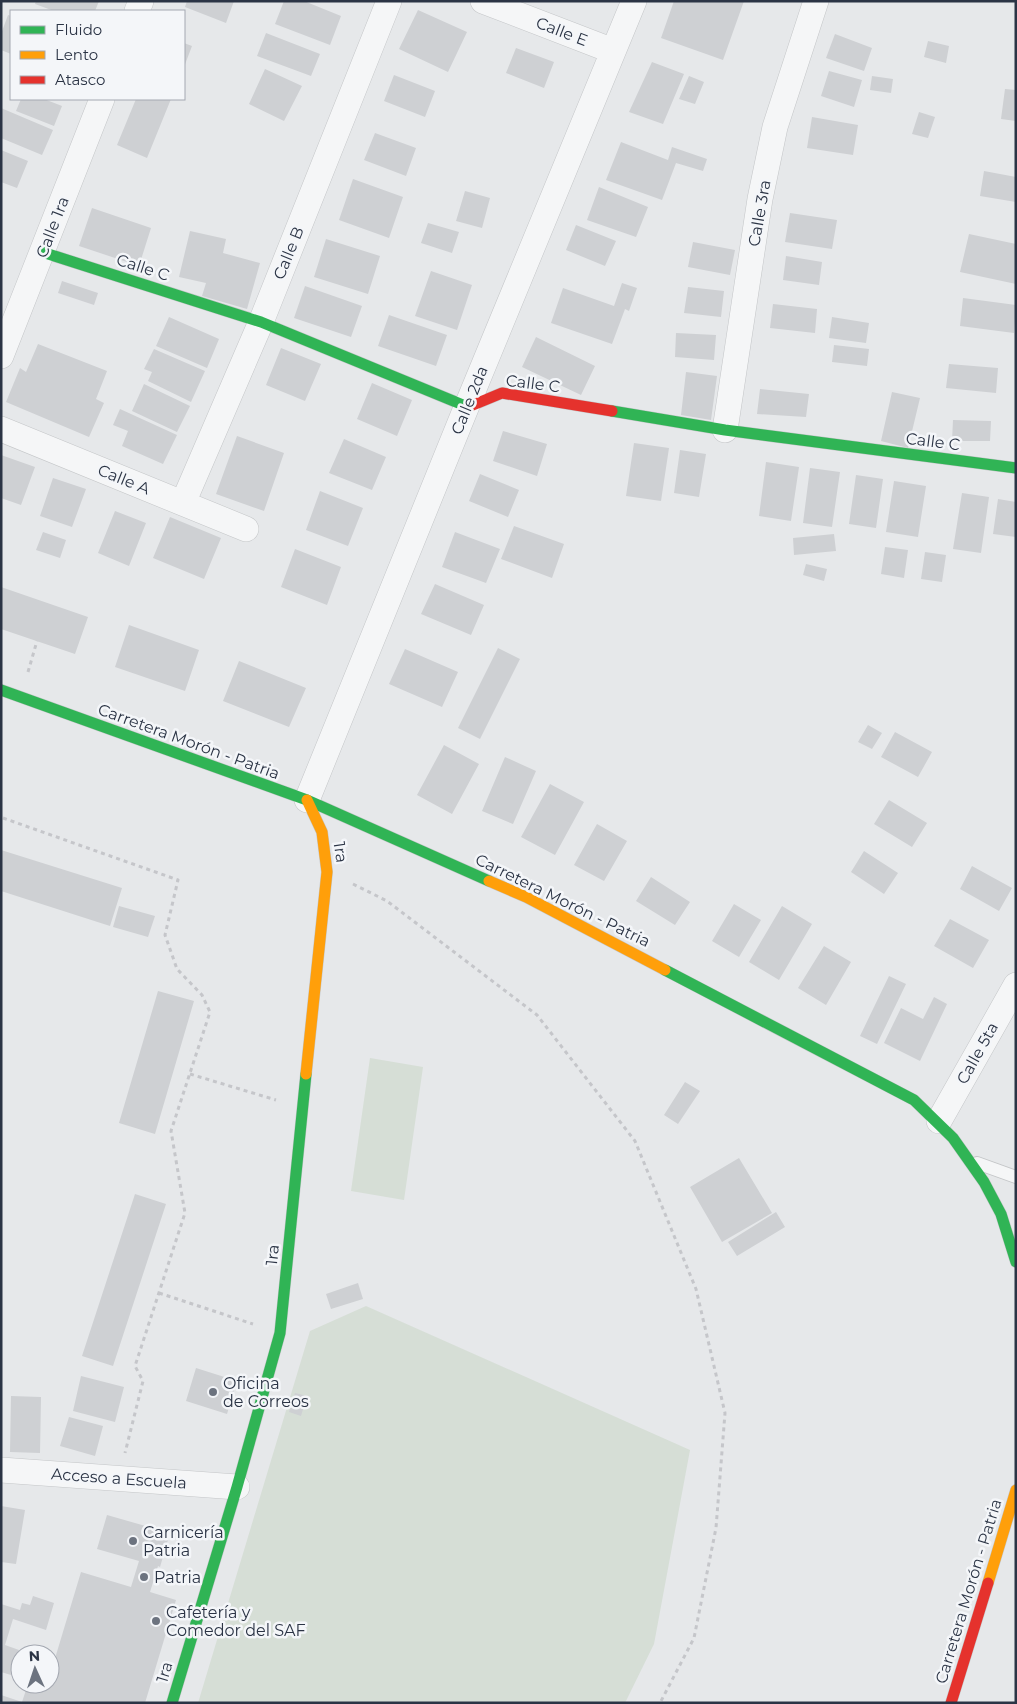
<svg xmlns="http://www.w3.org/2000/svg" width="1017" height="1704" viewBox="0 0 1017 1704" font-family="Montserrat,sans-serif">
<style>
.green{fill:#d6ded6}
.building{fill:#ced0d3}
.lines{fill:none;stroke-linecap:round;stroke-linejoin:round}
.lane-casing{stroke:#c4c6c8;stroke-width:14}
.street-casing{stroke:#c4c6c8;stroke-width:26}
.fast-casing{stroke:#c4c6c8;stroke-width:12}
.slow-casing{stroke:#c4c6c8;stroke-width:12}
.jam-casing{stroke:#c4c6c8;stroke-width:12}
.path{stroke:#c5c6ca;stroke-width:3;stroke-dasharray:4 4;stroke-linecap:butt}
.lane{stroke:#f5f6f7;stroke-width:12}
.street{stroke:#f5f6f7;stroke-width:25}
.fast{stroke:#30b455;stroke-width:11}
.slow{stroke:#ff9f0a;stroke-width:11}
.jam{stroke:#e5322d;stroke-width:11}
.poi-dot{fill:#6c737f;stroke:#f4f6f9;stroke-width:2}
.labels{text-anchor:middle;stroke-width:5;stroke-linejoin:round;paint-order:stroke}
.street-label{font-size:16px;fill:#2b3445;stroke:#f4f6f9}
.poi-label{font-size:16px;fill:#2b3445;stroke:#f4f6f9;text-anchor:start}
</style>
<rect width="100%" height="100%" fill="#e6e8ea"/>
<!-- green -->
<path class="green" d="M 370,1058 L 423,1067 L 404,1200 L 351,1191 Z
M 366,1306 L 690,1450 L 654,1644 L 625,1703 L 198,1703 L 310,1331 Z"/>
<!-- building -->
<path class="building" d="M 36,1 L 99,1 L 95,11 L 54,11 L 35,4 Z
M 187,1 L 234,1 L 226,23 L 185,7 Z
M 284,1 L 304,1 L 341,16 L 330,45 L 275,24 Z
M 674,1 L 744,1 L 723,60 L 661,38 Z
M 418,10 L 467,32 L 448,72 L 399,49 Z
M 8,15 L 11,16 L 11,54 L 1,50 L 1,34 Z
M 266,33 L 320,54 L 311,76 L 257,56 Z
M 835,34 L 872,48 L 864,71 L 826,58 Z
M 928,41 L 949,46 L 946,63 L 924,57 Z
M 184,43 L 192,46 L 184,67 Z
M 516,48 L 554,62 L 544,88 L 506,73 Z
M 652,62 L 684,74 L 663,124 L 629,112 Z
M 265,69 L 302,86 L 284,121 L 249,104 Z
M 829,71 L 862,80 L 854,107 L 821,96 Z
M 394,75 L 435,91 L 425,117 L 384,101 Z
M 689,76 L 704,82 L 695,104 L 679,99 Z
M 872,76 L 893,79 L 891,93 L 870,90 Z
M 1005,89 L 1016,90 L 1016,121 L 1001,119 Z
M 21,99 L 44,99 L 62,106 L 54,126 L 16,111 Z
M 136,99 L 171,99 L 147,158 L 117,145 Z
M 1,108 L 53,130 L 42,155 L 1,138 Z
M 919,112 L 935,117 L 928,138 L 912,134 Z
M 812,117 L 858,125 L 853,155 L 807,148 Z
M 375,133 L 416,148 L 406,176 L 364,160 Z
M 621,142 L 668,160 L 672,147 L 707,159 L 703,171 L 676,163 L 662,200 L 606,180 Z
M 1,150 L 28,161 L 17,188 L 1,182 Z
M 984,171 L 1016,177 L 1016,202 L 980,196 Z
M 353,179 L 403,197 L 389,238 L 339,220 Z
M 599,187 L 648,207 L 636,237 L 587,220 Z
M 465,191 L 490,198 L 482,228 L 456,221 Z
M 92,208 L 151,228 L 139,266 L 79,246 Z
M 790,213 L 837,220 L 832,249 L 785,242 Z
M 428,223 L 459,232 L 452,253 L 421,243 Z
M 576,225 L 616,241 L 605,266 L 566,250 Z
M 190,231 L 226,239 L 223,253 L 260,263 L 247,309 L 202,296 L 206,283 L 179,277 Z
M 969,234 L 1016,244 L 1016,284 L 960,272 Z
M 326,239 L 380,256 L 368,294 L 314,277 Z
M 693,242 L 735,250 L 730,275 L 688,267 Z
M 786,256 L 822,262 L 819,285 L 783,280 Z
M 431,271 L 472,285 L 457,330 L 415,316 Z
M 62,281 L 98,293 L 94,305 L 58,293 Z
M 622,283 L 637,288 L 629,311 L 625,309 L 612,344 L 551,323 L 563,288 L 614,306 Z
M 305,286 L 362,306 L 351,337 L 294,318 Z
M 688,287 L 724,291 L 721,317 L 684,313 Z
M 963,298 L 1016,305 L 1014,333 L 960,326 Z
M 773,304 L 817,309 L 815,333 L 770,328 Z
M 389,315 L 447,335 L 436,366 L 378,346 Z
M 169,317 L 219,339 L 207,368 L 156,346 Z
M 832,317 L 869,323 L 866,343 L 829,338 Z
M 676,333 L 716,335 L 714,360 L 675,357 Z
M 536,337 L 595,366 L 581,395 L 522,367 Z
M 38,344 L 107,371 L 96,399 L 104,403 L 89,437 L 6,402 L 20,368 L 26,372 Z
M 834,345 L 869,349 L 867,366 L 832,362 Z
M 281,348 L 321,364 L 305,401 L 266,385 Z
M 154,349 L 205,371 L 191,402 L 148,381 L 152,372 L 144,369 Z
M 949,364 L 998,368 L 996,393 L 946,388 Z
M 686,372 L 717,376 L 711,420 L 681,415 Z
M 372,383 L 412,400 L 397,436 L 357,419 Z
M 144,384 L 190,406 L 177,432 L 132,411 Z
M 760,389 L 809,394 L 806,417 L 757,414 Z
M 892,392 L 920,398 L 908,448 L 881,441 Z
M 120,409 L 177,435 L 163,464 L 122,446 L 128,431 L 113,425 Z
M 953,420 L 991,421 L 990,441 L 952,441 Z
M 503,431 L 547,444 L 537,476 L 493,461 Z
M 237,436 L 284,453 L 264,511 L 216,494 Z
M 344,439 L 386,457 L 372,490 L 329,473 Z
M 634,443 L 669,448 L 661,501 L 626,496 Z
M 680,450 L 706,454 L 699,497 L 674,493 Z
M 1,455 L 35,467 L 21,505 L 1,498 Z
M 766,462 L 799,467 L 791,521 L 759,516 Z
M 810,468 L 840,472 L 832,527 L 803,523 Z
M 480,474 L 519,490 L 508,517 L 469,501 Z
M 856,475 L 883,479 L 876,528 L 849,524 Z
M 53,478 L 86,489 L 72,527 L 40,516 Z
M 894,481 L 926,486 L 918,537 L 886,532 Z
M 320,491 L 363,508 L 348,546 L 306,530 Z
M 962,493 L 989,497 L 981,553 L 953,549 Z
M 998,499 L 1016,502 L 1016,537 L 993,534 Z
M 115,511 L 146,523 L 129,566 L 98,553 Z
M 170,517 L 221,538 L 204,579 L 153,558 Z
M 514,526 L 564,544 L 552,578 L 501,559 Z
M 43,532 L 66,540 L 60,558 L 36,550 Z
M 455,532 L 500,549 L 486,583 L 442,567 Z
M 834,534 L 836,551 L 794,555 L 793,538 Z
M 885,547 L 908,550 L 904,578 L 881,574 Z
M 295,549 L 341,567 L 327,605 L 281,587 Z
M 925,552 L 946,555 L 942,582 L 921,579 Z
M 806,564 L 827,569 L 824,581 L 803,575 Z
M 435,584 L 484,605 L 471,635 L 421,614 Z
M 1,587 L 88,617 L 75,654 L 1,629 Z
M 129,625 L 199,650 L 185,691 L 115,667 Z
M 498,648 L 520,659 L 480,739 L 458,728 Z
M 405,649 L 458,672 L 442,707 L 389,684 Z
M 239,661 L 306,688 L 289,727 L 223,701 Z
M 868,725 L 882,733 L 872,749 L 858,742 Z
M 895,732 L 932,752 L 918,777 L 881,757 Z
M 444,745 L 479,764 L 452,814 L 417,795 Z
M 505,757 L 536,771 L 513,824 L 482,811 Z
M 550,784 L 584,802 L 555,855 L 521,837 Z
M 889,800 L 927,823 L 912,847 L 874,824 Z
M 597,824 L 627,841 L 604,881 L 574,865 Z
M 1,850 L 122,888 L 110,926 L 1,891 Z
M 864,851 L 898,873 L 884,894 L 851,872 Z
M 972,866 L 1012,888 L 999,911 L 960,889 Z
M 651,877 L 690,902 L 675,925 L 636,901 Z
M 734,904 L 761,920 L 739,957 L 712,941 Z
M 119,906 L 155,916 L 148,937 L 113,927 Z
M 782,906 L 812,924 L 779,980 L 749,962 Z
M 950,919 L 989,940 L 973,968 L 934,946 Z
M 824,946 L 851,962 L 826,1005 L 798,988 Z
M 889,976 L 906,984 L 877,1044 L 860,1036 Z
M 158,991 L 194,1001 L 155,1134 L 119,1123 Z
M 934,997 L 947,1004 L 920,1061 L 884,1043 L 901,1008 L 923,1019 Z
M 685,1082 L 700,1091 L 678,1124 L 664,1115 Z
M 739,1158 L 772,1213 L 722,1242 L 690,1187 Z
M 135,1194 L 166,1204 L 113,1366 L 82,1356 Z
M 776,1212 L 785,1227 L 737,1256 L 728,1242 Z
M 358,1283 L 363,1299 L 331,1309 L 326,1294 Z
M 196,1368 L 237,1381 L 227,1414 L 186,1401 Z
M 81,1376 L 124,1387 L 115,1422 L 73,1411 Z
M 295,1393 L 307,1396 L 301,1416 L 289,1412 Z
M 11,1396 L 41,1397 L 40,1453 L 10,1452 Z
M 69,1417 L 103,1426 L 95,1456 L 60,1446 Z
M 1,1506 L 25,1510 L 16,1564 L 1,1562 Z
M 107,1515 L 170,1533 L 160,1567 L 158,1566 L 150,1592 L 176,1600 L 145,1703 L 1,1703 L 1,1695 L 22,1702 L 28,1684 L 50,1684 L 50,1675 L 81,1572 L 131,1587 L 139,1561 L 97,1549 Z
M 33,1596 L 54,1603 L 46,1630 L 13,1619 L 5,1645 L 19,1650 L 11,1675 L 1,1672 L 1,1604 L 20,1610 L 22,1603 L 30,1605 Z"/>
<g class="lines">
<defs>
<path id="lane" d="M 977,1163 L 1016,1177"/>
<path id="street" d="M 483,1 L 613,51
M 137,11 L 141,1
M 1,356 L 102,99
M 1,429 L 246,529
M 725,430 L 760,199 L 775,127 L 816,1
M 183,503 L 261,322 L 389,1
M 307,800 L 466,408 L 634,1
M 939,1121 L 1016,985
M 1,1470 L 237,1487"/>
<path id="fast" d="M 42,252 L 261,322 L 468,407
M 612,411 L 725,430 L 1016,468
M 1,690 L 307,800 L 489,881
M 665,970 L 914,1100 L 953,1138 L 984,1182 L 1001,1214 L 1016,1262
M 172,1703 L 237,1487 L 280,1333 L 306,1074"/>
<path id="slow" d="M 489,881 L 526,897 L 665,970
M 306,1074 L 327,872 L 322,832 L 307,800
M 988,1583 L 1016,1490"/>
<path id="jam" d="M 468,407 L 502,393 L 612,411
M 951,1703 L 988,1583"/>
</defs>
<!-- lane casing -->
<use href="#lane" class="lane-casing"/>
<!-- street casing -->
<use href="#street" class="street-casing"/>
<!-- fast casing -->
<use href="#fast" class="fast-casing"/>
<!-- slow casing -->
<use href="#slow" class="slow-casing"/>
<!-- jam casing -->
<use href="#jam" class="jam-casing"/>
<!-- path -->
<path class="path" d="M 28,672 L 37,641
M 3,818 L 178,880 L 165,935 L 177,969 L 202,995 L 210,1012 L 171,1131 L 185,1213 L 135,1366 L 143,1381 L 125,1453
M 353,884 L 387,901 L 537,1015 L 635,1141 L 696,1289 L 725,1413 L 716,1528 L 694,1638 L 660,1703
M 190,1074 L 276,1100
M 159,1293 L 253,1324"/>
<!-- lane -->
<use href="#lane" class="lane"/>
<!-- street -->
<use href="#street" class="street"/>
<!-- fast -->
<use href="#fast" class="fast"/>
<!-- slow -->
<use href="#slow" class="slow"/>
<!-- jam -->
<use href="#jam" class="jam"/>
</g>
<!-- markers -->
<g class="poi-dot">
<circle cx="213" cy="1392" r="5"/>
<circle cx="133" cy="1541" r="5"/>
<circle cx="144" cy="1577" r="5"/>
<circle cx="156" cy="1621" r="5"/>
</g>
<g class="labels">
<!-- street labels -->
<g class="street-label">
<text transform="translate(562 31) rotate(21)" y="6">Calle E</text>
<text transform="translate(759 213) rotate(-80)" y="6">Calle 3ra</text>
<text transform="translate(52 227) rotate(-69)" y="6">Calle 1ra</text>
<text transform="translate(288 253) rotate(-68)" y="6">Calle B</text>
<text transform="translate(143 267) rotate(18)" y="6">Calle C</text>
<text transform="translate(533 383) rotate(7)" y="6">Calle C</text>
<text transform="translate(469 400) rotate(-68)" y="6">Calle 2da</text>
<text transform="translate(933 441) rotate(7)" y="6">Calle C</text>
<text transform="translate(124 479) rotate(22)" y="6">Calle A</text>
<text transform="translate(189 741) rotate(20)" y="6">Carretera Morón - Patria</text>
<text transform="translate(341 852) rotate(82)" y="6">1ra</text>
<text transform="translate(563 900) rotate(26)" y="6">Carretera Morón - Patria</text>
<text transform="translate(977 1053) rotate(-61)" y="6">Calle 5ta</text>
<text transform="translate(272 1255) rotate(-84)" y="6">1ra</text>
<text transform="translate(119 1478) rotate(4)" y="6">Acceso a Escuela</text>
<text transform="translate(968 1591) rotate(-73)" y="6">Carretera Morón - Patria</text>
<text transform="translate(164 1672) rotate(-73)" y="6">1ra</text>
</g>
<!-- poi labels -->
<g class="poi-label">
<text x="223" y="1389">Oficina<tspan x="223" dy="18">de Correos</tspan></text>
<text x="143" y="1538">Carnicería<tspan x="143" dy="18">Patria</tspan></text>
<text x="154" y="1583">Patria</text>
<text x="166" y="1618">Cafetería y<tspan x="166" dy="18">Comedor del SAF</tspan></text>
</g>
</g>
<!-- border -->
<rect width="1017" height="1704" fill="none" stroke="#2b3445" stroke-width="5"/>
<!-- legend -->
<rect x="10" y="10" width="175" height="90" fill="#f4f6f9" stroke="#a4a8b1"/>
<rect x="20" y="26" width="25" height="8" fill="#30b455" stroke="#a4a8b1"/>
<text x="55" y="35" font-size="15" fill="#2b3445">Fluido</text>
<rect x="20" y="51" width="25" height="8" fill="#ff9f0a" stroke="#a4a8b1"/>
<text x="55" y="60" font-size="15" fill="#2b3445">Lento</text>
<rect x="20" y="76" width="25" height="8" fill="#e5322d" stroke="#a4a8b1"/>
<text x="55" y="85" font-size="15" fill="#2b3445">Atasco</text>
<!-- north arrow -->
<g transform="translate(35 1669) rotate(357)"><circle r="24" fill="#f4f6f9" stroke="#a4a8b1"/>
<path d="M0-4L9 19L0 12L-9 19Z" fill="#6c737f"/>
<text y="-8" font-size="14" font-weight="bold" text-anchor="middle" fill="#2b3445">N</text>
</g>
</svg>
